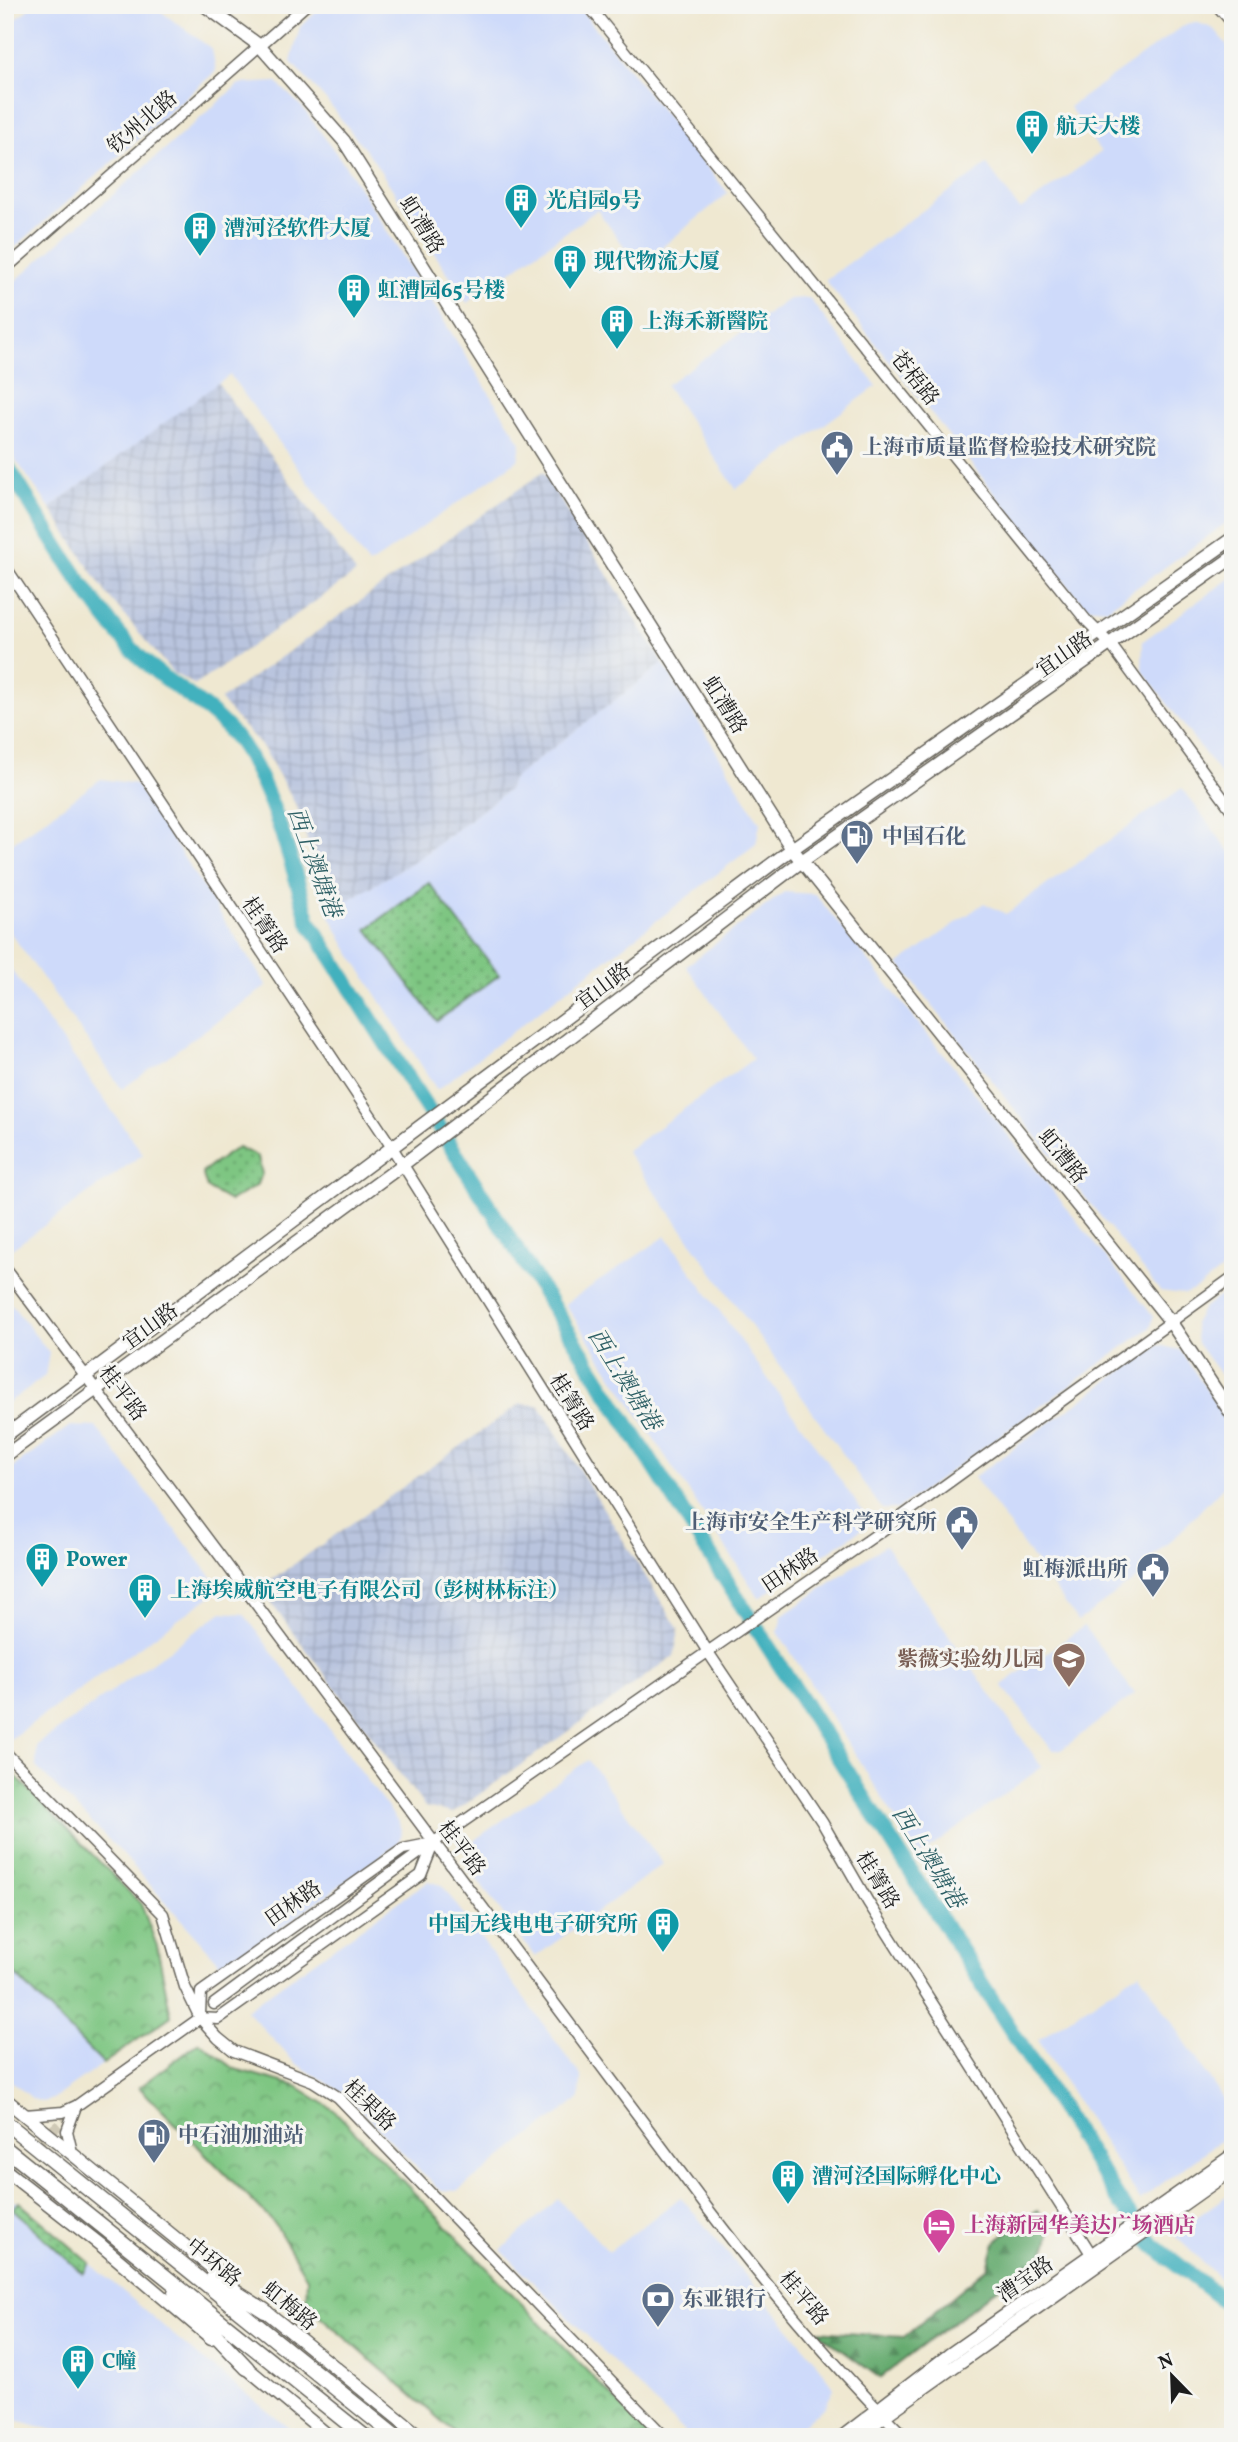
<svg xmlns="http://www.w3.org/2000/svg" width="1238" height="2442" viewBox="0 0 1238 2442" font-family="Vollkorn,'Noto Serif SC',serif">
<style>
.built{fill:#cedafa}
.industrial{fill:url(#industrial-grid)}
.grass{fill:url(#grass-dots);stroke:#4d714f;stroke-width:2}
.forest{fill:url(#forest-firs);stroke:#416446;stroke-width:2}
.park{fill:url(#park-crowns);stroke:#4d714f;stroke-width:2}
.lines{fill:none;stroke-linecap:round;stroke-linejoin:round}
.river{stroke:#42b1be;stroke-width:16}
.tertiary-tunnel{stroke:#cfc9b6;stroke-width:10;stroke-dasharray:10 5;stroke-linecap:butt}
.tertiary-casing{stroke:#66635b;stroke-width:13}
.secondary-casing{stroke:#66635b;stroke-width:15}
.primary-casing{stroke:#66635b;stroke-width:15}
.trunk-casing{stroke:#66635b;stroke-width:17}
.tertiary{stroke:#fff;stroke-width:10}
.secondary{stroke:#fff;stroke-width:12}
.primary{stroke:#fff;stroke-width:12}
.trunk{stroke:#fff;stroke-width:14}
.labels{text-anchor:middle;stroke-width:6;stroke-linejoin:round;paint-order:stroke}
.street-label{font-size:21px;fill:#1c1c1c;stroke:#f6f6f2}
.culture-label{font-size:21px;font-weight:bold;fill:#0d838f;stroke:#f6f6f2;text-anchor:start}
.service-label{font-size:21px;font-weight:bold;fill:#4e5e75;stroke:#f6f6f2;text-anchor:start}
.education-label{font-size:21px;font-weight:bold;fill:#785e54;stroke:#f6f6f2;text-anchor:end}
.hotel-label{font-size:21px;font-weight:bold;fill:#b23c85;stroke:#f6f6f2;text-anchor:start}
.water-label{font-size:23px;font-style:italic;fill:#2d5f65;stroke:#f6f6f2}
</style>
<defs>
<pattern id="industrial-grid" width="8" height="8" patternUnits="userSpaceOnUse" patternTransform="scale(1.75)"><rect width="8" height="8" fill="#b9c4de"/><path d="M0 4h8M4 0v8" fill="none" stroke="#9ea8be"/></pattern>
<pattern id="grass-dots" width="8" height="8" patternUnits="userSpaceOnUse" patternTransform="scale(1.75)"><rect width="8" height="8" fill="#7ec682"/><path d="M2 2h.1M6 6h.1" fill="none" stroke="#66a06a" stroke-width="1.8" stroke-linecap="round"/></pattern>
<pattern id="forest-firs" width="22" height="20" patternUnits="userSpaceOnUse" patternTransform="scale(1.75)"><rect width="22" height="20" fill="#66ab70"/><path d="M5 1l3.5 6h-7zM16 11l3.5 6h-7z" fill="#538a5b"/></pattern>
<pattern id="park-crowns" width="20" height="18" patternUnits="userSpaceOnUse" patternTransform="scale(1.75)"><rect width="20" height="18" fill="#7ec682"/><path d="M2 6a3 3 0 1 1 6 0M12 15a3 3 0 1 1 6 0" fill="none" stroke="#66a06a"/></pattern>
</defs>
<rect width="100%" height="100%" fill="#f6f6f2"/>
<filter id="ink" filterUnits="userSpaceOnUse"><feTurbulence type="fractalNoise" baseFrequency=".0143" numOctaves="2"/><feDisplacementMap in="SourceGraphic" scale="14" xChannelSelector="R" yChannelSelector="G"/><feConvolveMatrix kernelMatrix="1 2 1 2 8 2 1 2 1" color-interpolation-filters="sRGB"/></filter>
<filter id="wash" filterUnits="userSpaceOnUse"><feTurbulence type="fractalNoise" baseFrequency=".00686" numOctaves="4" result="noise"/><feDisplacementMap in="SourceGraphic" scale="28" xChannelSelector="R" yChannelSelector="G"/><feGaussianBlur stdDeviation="1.57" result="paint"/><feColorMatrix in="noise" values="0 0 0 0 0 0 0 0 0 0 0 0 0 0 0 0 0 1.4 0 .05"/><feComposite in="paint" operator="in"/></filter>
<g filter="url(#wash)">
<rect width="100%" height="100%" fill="#efe8d1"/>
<!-- built -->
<path class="built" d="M 33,5 L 152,5 L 212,49 L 216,71 L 5,256 L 5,29 Z
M 324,5 L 577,5 L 728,193 L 639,266 L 597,210 L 467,303 L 372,158 L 326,100 L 291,62 L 300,27 Z
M 1196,22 L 1214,29 L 1233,52 L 1233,518 L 1107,609 L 1085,607 L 825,280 L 987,165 L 1020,210 L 1101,152 L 1069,107 L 1186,24 Z
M 276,82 L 302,107 L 347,168 L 521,443 L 518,460 L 369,565 L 230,375 L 50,508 L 5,445 L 5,290 L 239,84 Z
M 809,298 L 877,386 L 736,489 L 666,385 L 789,299 Z
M 1233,576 L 1233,791 L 1142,670 L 1143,641 Z
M 663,663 L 760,823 L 756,844 L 437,1090 L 345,945 L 328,912 L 419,858 L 509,789 L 511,780 Z
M 101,779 L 136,784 L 267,986 L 122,1089 L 5,925 L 5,848 Z
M 1182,788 L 1229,851 L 1233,849 L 1233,1262 L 1194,1290 L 1184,1294 L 1160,1291 L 899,964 L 984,903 L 1006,914 Z
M 784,892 L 815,894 L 1153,1316 L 1151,1327 L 898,1509 L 882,1509 L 626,1151 L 753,1059 L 686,966 Z
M 5,961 L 143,1154 L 5,1254 Z
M 666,1236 L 871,1523 L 759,1598 L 565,1304 Z
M 1233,1287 L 1233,1392 L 1197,1343 L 1194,1324 L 1203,1308 Z
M 5,1296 L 49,1353 L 45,1376 L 5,1405 Z
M 1158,1345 L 1180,1350 L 1233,1429 L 1233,1476 L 1176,1536 L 1153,1556 L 1157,1564 L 1078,1621 L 974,1477 Z
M 70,1426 L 96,1427 L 221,1589 L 10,1739 L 5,1735 L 5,1473 Z
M 885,1545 L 1042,1767 L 919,1856 L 778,1632 L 782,1616 Z
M 222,1612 L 244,1614 L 399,1823 L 402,1834 L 397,1844 L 225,1969 L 119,1850 L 36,1767 L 37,1745 Z
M 1084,1626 L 1135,1694 L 1061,1750 L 1052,1750 L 1002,1685 Z
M 588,1760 L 663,1864 L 535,1957 L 470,1870 L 473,1841 Z
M 428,1881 L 442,1885 L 581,2076 L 580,2098 L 458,2191 L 439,2190 L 345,2094 L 295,2063 L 246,2010 Z
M 5,1965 L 103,2064 L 53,2099 L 43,2102 L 33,2099 L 5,2076 Z
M 1139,1972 L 1233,2114 L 1233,2131 L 1140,2200 L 1038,2040 Z
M 1233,2191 L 1233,2291 L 1173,2234 Z
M 681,2197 L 816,2361 L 834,2387 L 826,2406 L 787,2437 L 689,2437 L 501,2250 L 558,2199 L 609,2252 Z
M 5,2200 L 19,2202 L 197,2355 L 300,2437 L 79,2437 L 5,2417 Z"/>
<!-- industrial -->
<path class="industrial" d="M 218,383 L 356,573 L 195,685 L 173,673 L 106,593 L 50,508 Z
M 543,472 L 663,663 L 511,780 L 509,789 L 419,858 L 328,912 L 298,809 L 264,749 L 220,700 Z
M 520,1404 L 539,1405 L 679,1630 L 674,1656 L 453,1813 L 425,1807 L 268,1599 L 269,1582 Z"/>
<!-- grass -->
<path class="grass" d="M 429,883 L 499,975 L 437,1021 L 367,929 Z
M 238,1147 L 258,1157 L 262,1174 L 256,1186 L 230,1201 L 207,1188 L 202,1172 Z
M 19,2202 L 90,2263 L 83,2274 L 13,2209 Z"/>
<!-- forest -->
<path class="forest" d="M 1037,2210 C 1052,2224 1053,2235 1044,2253 L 880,2378 L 816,2331 L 904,2337 L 988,2267 L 995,2242 Z"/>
<!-- park -->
<path class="park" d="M 5,1765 L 141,1904 L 157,1946 L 171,2016 L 103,2064 L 5,1964 Z
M 199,2042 L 235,2069 L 296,2086 L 334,2110 L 651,2437 L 460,2437 L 306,2304 L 307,2278 L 275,2224 L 139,2087 Z"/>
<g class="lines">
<!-- river -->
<path class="river" d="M 5,463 C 45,526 82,593 132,649 C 166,687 219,707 246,752 C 277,804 292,865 309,922 L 1122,2205 L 1153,2245 L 1233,2308"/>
</g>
</g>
<g filter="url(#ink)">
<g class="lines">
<!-- tertiary-tunnel -->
<path class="tertiary-tunnel" d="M 5,2169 L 76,2111"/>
<defs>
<path id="tertiary" d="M 588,5 L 1086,620 L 1111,645 L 1233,812
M 5,269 L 306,5
M 5,566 L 393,1149 L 708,1652 L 822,1822 L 868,1902 L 1095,2260
M 5,1268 L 708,2209 C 769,2289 833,2366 905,2437
M 5,1752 L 163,1914 L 185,1987 L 200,2018 L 218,2038 L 234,2051 L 313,2081 L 338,2097 L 665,2437
M 214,2004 L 434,1842 L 883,1530 L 1233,1277
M 200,2014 L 201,1992 L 403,1849 L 428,1844
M 76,2106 L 200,2018 L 218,2019 L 421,1875 L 434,1842
M 25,2115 L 63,2112 L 76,2106 L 67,2131 L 72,2152"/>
<path id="secondary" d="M 204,5 L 260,46 L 344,141 L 792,849 L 1170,1321 L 1233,1416
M 1218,5 L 1233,22
M 5,1436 L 792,849 L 1233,538
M 5,1456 L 401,1166 L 802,861 L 1233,557"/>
<path id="primary" d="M 5,2099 L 233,2285
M 5,2170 L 102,2246 L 211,2338
M 258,2305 L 421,2437
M 241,2363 L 330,2437
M 842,2437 L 949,2355 L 1233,2155
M 859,2437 L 884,2416 L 1233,2169"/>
<path id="trunk" d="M 5,2122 L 396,2437
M 5,2148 L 365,2437
M 213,2278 L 265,2311
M 175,2292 L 247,2368"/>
</defs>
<!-- tertiary casing -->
<use href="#tertiary" class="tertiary-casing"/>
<!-- secondary casing -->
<use href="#secondary" class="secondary-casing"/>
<!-- primary casing -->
<use href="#primary" class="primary-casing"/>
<!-- trunk casing -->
<use href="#trunk" class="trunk-casing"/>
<!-- tertiary -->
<use href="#tertiary" class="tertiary"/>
<!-- secondary -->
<use href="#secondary" class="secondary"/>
<!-- primary -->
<use href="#primary" class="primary"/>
<!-- trunk -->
<use href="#trunk" class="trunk"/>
</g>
</g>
<!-- icons -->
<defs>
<symbol id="building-pin" viewBox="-11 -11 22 30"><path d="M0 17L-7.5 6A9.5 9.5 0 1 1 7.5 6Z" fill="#0f9aa8" stroke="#f6f6f2"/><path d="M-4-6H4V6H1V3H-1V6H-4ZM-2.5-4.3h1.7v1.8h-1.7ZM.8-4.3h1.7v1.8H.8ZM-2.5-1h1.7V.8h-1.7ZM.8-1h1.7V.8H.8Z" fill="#fff"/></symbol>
<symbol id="civic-pin" viewBox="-11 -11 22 30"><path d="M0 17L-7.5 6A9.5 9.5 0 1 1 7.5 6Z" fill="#5c6f8a" stroke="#f6f6f2"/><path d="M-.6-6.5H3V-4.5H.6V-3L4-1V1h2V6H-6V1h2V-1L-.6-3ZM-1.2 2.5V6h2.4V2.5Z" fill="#fff"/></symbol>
<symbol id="fuel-pin" viewBox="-11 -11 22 30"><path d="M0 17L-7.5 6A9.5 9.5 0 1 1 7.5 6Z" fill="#5c6f8a" stroke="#f6f6f2"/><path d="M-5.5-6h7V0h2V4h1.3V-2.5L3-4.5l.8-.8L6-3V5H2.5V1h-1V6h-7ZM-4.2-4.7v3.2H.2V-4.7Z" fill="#fff"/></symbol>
<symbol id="school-pin" viewBox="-11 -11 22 30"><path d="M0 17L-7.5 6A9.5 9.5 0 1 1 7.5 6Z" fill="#8d6e63" stroke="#f6f6f2"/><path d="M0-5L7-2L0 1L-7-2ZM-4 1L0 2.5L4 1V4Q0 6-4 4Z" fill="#fff"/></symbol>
<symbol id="hotel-pin" viewBox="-11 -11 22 30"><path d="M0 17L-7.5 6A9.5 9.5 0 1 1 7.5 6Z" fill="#d1479c" stroke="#f6f6f2"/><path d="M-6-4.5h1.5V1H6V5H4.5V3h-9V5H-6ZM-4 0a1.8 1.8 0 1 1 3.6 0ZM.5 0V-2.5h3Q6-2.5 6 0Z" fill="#fff"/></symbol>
<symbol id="bank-pin" viewBox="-11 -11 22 30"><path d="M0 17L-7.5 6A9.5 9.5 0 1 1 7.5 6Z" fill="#5c6f8a" stroke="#f6f6f2"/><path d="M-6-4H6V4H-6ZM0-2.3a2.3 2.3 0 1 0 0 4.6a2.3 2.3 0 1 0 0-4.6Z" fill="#fff"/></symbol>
</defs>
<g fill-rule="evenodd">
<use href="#building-pin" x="1013" y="107" width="38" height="52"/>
<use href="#building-pin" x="502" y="181" width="38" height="52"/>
<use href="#building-pin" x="181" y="209" width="38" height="52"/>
<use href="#building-pin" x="551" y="242" width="38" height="52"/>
<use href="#building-pin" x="335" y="271" width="38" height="52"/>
<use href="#building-pin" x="598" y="302" width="38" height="52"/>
<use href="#civic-pin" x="818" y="428" width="38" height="52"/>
<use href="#fuel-pin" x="838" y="817" width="38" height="52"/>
<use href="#civic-pin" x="943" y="1503" width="38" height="52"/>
<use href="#building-pin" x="23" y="1540" width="38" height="52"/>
<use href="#civic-pin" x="1134" y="1550" width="38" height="52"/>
<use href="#building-pin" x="126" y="1571" width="38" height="52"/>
<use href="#school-pin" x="1050" y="1640" width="38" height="52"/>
<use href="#building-pin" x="644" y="1905" width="38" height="52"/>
<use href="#fuel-pin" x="135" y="2116" width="38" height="52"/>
<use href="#building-pin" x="769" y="2157" width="38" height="52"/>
<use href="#hotel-pin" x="920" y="2206" width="38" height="52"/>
<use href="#bank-pin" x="639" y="2280" width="38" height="52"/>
<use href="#building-pin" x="59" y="2342" width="38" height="52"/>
</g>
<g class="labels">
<!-- street labels -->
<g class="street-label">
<text transform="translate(142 122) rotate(-41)" y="7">钦州北路</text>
<text transform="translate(422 225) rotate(58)" y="7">虹漕路</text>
<text transform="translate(915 378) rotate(51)" y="7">苍梧路</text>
<text transform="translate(1064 654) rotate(-35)" y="7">宜山路</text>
<text transform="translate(725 705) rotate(58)" y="7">虹漕路</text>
<text transform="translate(265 925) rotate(56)" y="7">桂箐路</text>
<text transform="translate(603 986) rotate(-37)" y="7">宜山路</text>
<text transform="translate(1063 1156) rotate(51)" y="7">虹漕路</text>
<text transform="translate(150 1326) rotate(-36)" y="7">宜山路</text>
<text transform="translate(123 1393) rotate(53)" y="7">桂平路</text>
<text transform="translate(572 1402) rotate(58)" y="7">桂箐路</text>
<text transform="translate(790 1570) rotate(-34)" y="7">田林路</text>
<text transform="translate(462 1848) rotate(53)" y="7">桂平路</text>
<text transform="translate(878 1880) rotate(59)" y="7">桂箐路</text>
<text transform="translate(293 1903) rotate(-35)" y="7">田林路</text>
<text transform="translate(370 2105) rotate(44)" y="7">桂果路</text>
<text transform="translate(214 2262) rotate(39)" y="7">中环路</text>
<text transform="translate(1025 2279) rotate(-35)" y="7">漕宝路</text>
<text transform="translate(804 2298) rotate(50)" y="7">桂平路</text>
<text transform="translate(290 2306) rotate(39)" y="7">虹梅路</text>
</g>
<!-- culture labels -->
<g class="culture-label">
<text x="1056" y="133">航天大楼</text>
<text x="546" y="207">光启园9号</text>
<text x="224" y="235">漕河泾软件大厦</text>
<text x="594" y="268">现代物流大厦</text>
<text x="378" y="297">虹漕园65号楼</text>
<text x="642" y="328">上海禾新醫院</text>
<text x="66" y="1566">Power</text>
<text x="170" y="1597">上海埃威航空电子有限公司（彭树林标注）</text>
<text x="638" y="1931" text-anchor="end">中国无线电电子研究所</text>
<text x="812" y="2183">漕河泾国际孵化中心</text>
<text x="102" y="2368">C幢</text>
</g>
<!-- service labels -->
<g class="service-label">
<text x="862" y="454">上海市质量监督检验技术研究院</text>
<text x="882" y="843">中国石化</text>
<text x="937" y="1529" text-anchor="end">上海市安全生产科学研究所</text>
<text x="1128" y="1576" text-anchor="end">虹梅派出所</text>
<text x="178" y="2142">中石油加油站</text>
<text x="682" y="2306">东亚银行</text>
</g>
<!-- education labels -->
<g class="education-label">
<text x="1044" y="1666">紫薇实验幼儿园</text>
</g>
<!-- hotel labels -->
<g class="hotel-label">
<text x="964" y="2232">上海新园华美达广场酒店</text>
</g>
<!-- water labels -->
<g class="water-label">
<text transform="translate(315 862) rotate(70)" y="8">西上澳塘港</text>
<text transform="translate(625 1379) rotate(58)" y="8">西上澳塘港</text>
<text transform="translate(929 1857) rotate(58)" y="8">西上澳塘港</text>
</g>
</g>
<!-- margin -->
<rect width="1238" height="2442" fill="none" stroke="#f6f6f2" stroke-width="28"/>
<!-- north arrow -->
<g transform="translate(1172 2376) rotate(337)" stroke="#f6f6f2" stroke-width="5" paint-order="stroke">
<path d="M0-5L12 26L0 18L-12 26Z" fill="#1c1c1c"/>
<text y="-10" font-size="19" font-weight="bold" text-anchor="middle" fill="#1c1c1c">N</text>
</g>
</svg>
